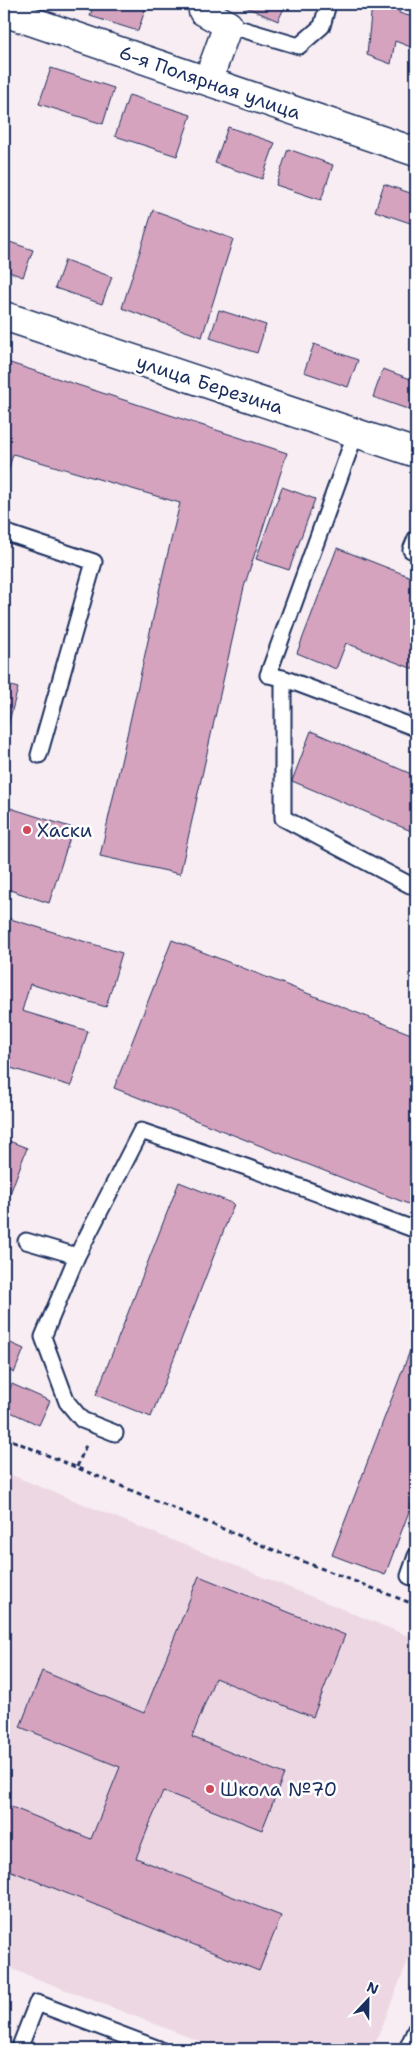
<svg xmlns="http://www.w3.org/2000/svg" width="420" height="2053" viewBox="0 0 420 2053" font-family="'Shantell Sans',sans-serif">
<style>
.built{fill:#edd7e3}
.building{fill:#d6a3bf;stroke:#1b2f5e}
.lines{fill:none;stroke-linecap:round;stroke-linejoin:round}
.service-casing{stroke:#1b2f5e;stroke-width:19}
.minor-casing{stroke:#1b2f5e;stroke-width:31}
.tertiary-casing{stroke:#1b2f5e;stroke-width:31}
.path{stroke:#1b2f5e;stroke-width:3;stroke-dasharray:5 4;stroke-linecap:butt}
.service{stroke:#fff;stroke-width:15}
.minor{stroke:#fff;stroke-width:28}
.tertiary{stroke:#fff;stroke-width:28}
.poi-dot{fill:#d1495b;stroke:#fff;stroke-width:2}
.labels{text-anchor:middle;stroke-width:5;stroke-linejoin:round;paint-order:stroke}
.street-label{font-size:19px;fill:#1b2f5e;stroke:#fff}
.poi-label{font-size:19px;fill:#1b2f5e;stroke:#fff;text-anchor:start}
</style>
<rect width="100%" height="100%" fill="#f7edf2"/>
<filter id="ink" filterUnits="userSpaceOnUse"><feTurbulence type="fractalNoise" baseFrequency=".02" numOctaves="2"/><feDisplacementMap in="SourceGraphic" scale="10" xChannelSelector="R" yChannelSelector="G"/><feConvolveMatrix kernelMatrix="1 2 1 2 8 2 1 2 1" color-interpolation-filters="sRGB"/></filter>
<g filter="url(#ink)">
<!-- built -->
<path class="built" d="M 4,1472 L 416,1639 L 416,1940 L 373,2049 L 220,2049 L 4,1966 Z"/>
<!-- building -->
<path class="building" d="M 94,4 L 147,4 L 138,31 L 90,16 Z
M 239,4 L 286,4 L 278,21 Z
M 372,4 L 400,4 L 399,13 L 416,18 L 416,49 L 395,41 L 391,64 L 367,55 Z
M 51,68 L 114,88 L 103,124 L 39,104 Z
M 129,95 L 191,115 L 177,156 L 115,136 Z
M 228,127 L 275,143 L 262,179 L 215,163 Z
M 288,149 L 333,165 L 321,200 L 276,185 Z
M 384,184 L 416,195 L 416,225 L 375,211 Z
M 153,210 L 233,239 L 202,337 L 122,308 Z
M 4,240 L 33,250 L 23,277 L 4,270 Z
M 65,260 L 112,277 L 102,304 L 55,288 Z
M 219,310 L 266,325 L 257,353 L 210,338 Z
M 314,344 L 358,360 L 348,387 L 304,372 Z
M 4,361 L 287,453 L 244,587 L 180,874 L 100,856 L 164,569 L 180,503 L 13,454 L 4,485 Z
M 383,369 L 416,381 L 416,412 L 373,397 Z
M 282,487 L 315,499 L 289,570 L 256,559 Z
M 337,548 L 416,579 L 416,670 L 346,643 L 336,669 L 297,653 Z
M 4,684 L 18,688 L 4,740 Z
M 311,731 L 416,776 L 416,833 L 292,781 Z
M 4,806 L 73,828 L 49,903 L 4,888 Z
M 4,917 L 122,953 L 106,1007 L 30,984 L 22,1011 L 88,1031 L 71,1086 L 4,1066 Z
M 172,940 L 416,1036 L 416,1207 L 114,1088 Z
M 4,1139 L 27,1148 L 4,1210 Z
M 179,1182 L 234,1204 L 151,1417 L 96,1395 Z
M 416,1335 L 416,1493 L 385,1575 L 332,1555 Z
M 4,1340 L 24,1349 L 14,1373 L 4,1368 Z
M 12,1384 L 50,1401 L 39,1425 L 4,1409 L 4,1401 Z
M 199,1576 L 345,1635 L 313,1717 L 215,1678 L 192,1737 L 284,1774 L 262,1830 L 163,1791 L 136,1858 L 281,1916 L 259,1971 L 4,1868 L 4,1804 L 91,1839 L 120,1767 L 20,1727 L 42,1671 L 144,1713 Z"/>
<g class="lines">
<defs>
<path id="service" d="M 228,25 L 299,46 L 322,26 L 328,4
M 356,432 L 268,675 L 283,678 L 416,728
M 4,532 L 94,562 L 39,755
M 411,550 L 416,538
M 283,678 L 283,818 L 410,885
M 26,1241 L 77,1256 L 141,1131 L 246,1167 L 416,1230
M 77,1256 L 43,1337 L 67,1402 L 82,1420 L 115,1433
M 416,1556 L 409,1576 L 416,1579
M 19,2049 L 37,2003 L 159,2049
M 407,2049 L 416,2029"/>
<path id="minor" d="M 206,4 L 203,11 L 228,25 L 208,80
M 4,12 L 416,152"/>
<path id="tertiary" d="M 4,316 L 416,453"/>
</defs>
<!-- service casing -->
<use href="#service" class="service-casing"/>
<!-- minor casing -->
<use href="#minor" class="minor-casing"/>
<!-- tertiary casing -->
<use href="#tertiary" class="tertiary-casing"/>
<!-- path -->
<path class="path" d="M 4,1437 L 271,1549 L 416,1605
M 77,1467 L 86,1445"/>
<!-- service -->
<use href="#service" class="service"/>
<!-- minor -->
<use href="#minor" class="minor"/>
<!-- tertiary -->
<use href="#tertiary" class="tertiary"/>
</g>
</g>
<!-- markers -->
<g class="poi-dot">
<circle cx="27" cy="830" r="5"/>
<circle cx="210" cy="1789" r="5"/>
</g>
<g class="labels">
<!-- street labels -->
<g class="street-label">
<text transform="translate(210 82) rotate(19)" y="7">6-я Полярная улица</text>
<text transform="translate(210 384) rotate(18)" y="7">улица Березина</text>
</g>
<!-- poi labels -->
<g class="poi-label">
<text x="37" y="837">Хаски</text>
<text x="220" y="1796">Школа №70</text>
</g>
</g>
<!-- margin -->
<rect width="420" height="2053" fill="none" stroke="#fff" stroke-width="20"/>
<rect x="10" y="10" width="400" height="2033" fill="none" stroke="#1b2f5e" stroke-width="2" filter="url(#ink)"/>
<!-- north arrow -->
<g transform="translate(368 2000) rotate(22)" stroke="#ffffff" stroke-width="4" paint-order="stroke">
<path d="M0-4L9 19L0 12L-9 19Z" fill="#1b2f5e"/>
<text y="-8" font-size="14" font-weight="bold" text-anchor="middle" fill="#1b2f5e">N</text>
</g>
</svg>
